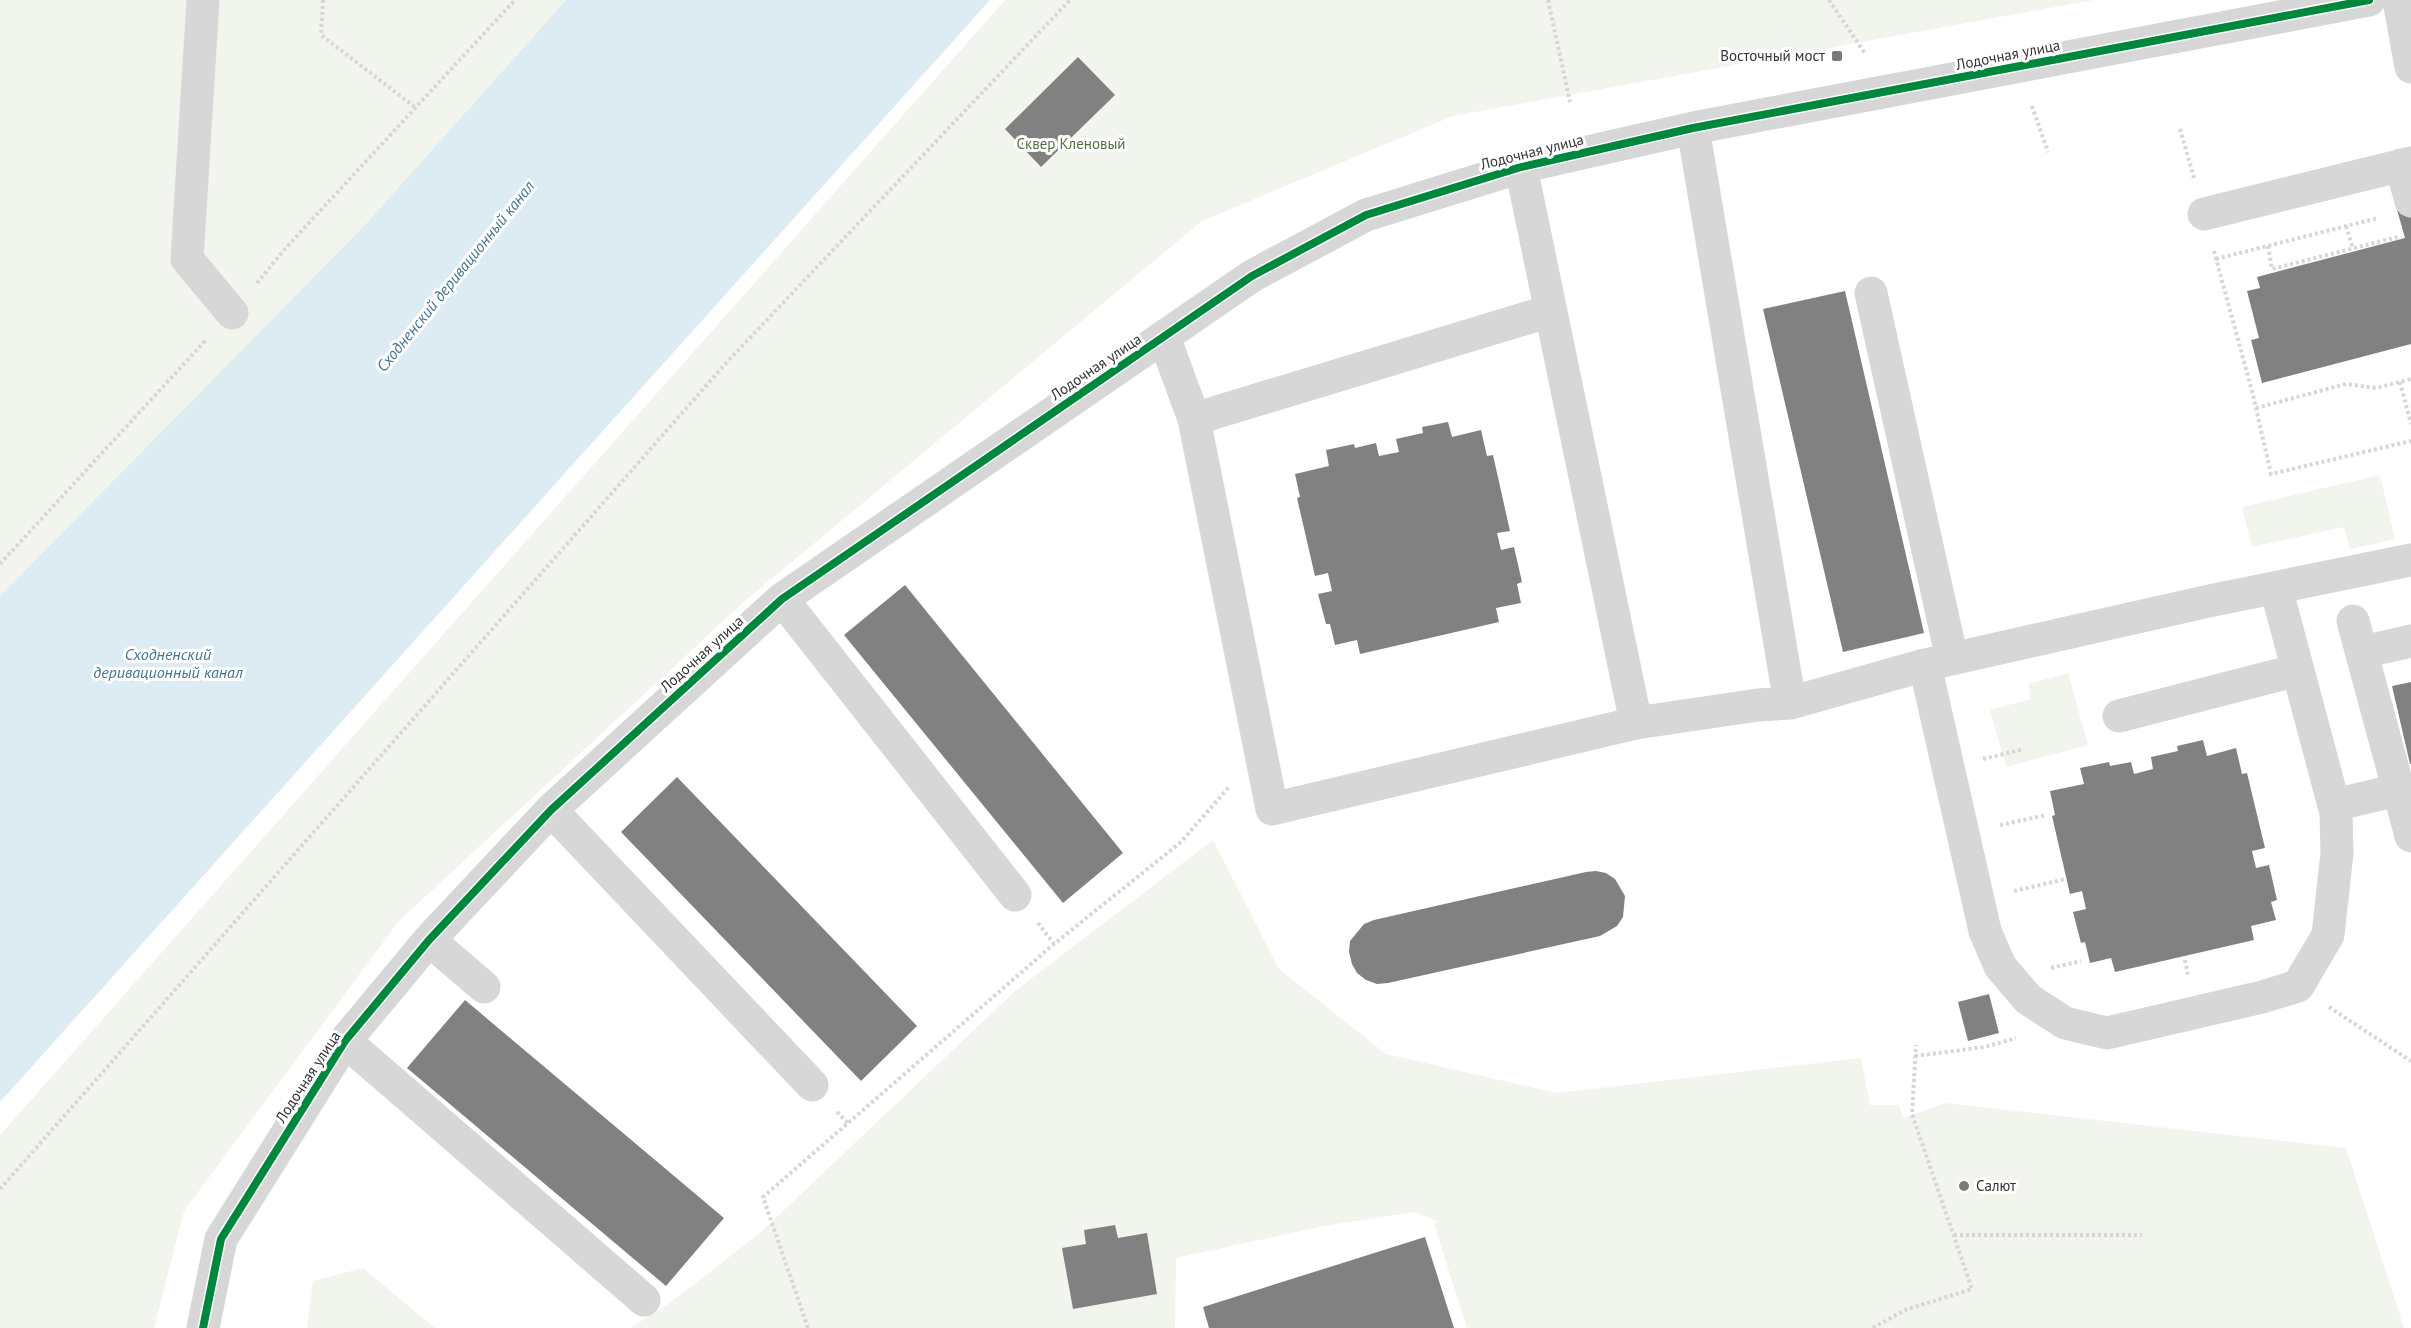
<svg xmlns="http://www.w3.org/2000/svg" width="2411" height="1328" viewBox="0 0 2411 1328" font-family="'PT Sans',sans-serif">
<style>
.green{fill:#f1f5ed}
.water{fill:#ddebf3}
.building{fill:#818181}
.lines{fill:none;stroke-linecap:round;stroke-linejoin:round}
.path{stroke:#d6d6d6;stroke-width:4;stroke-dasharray:3 3;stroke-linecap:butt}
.minor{stroke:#d7d7d7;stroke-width:33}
.cycleway-casing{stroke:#fff;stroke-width:11}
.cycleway{stroke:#00873e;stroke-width:8}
.poi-dot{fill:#7a7a7a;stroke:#fff;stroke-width:2}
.labels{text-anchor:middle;stroke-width:6;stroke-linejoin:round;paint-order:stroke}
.street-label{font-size:15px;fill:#333;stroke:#fff}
.poi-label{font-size:15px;fill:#333;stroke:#fff;text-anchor:end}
.park-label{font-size:15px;fill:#56703f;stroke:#fff}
.water-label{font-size:16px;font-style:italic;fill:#3f7597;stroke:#fff}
</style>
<rect width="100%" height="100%" fill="#fff"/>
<!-- green -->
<path class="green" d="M 0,0 L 566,0 L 364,226 L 0,596 Z
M 1005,0 L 2094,0 L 1453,116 L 1202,221 L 745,601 L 399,921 L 184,1211 L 154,1328 L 0,1328 L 0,1135 Z
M 2380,475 L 2395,539 L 2350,549 L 2344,527 L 2252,547 L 2242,507 Z
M 2068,673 L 2088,745 L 2006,767 L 1990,710 L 2031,699 L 2028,684 Z
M 1213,840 L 1279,969 L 1386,1054 L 1557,1093 L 1861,1058 L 1870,1105 L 1899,1105 L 1903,1118 L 1945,1103 L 2346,1148 L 2404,1328 L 1467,1328 L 1434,1224 L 1439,1222 L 1415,1212 L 1324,1226 L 1176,1258 L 1175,1328 L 630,1328 L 671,1302 L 760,1233 L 1015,991 Z
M 363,1268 L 435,1328 L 307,1328 L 313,1281 Z"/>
<!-- water -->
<path class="water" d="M 566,0 L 990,0 L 0,1102 L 0,596 L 364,226 Z"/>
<!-- building -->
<path class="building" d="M 1078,57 L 1115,95 L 1041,167 L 1005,129 Z
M 2411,202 L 2411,344 L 2262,383 L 2251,340 L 2259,338 L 2247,291 L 2260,288 L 2257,277 L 2405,238 L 2396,206 Z
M 1845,291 L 1924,633 L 1843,652 L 1763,309 Z
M 1448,422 L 1452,437 L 1481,430 L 1487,456 L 1493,455 L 1510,531 L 1497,533 L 1501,550 L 1514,547 L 1522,582 L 1517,584 L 1521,603 L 1496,608 L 1499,622 L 1360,654 L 1357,640 L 1335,645 L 1330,624 L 1326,624 L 1318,594 L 1332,591 L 1328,573 L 1315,576 L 1297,498 L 1300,497 L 1295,474 L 1329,466 L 1326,450 L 1354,444 L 1355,448 L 1376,443 L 1379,456 L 1399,452 L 1396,439 L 1423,433 L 1422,427 Z
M 905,585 L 1123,853 L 1063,903 L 844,635 Z
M 2411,682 L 2411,764 L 2410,764 L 2392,686 Z
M 2203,740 L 2207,756 L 2236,748 L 2242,774 L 2247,773 L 2265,848 L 2252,851 L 2256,868 L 2269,865 L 2277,900 L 2271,902 L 2276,920 L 2251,926 L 2254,940 L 2115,972 L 2111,958 L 2090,963 L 2085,942 L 2081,943 L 2073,912 L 2086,909 L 2082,891 L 2070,894 L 2052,816 L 2055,815 L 2050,791 L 2084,784 L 2080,768 L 2109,762 L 2110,766 L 2131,762 L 2134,774 L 2153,769 L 2151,757 L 2178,751 L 2177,746 Z
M 677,777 L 917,1026 L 861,1081 L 621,832 Z
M 1596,871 L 1606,873 L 1615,879 L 1625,896 L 1623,917 L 1617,926 L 1600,936 L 1388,983 L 1377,984 L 1366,980 L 1357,973 L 1352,964 L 1349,952 L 1350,941 L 1364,924 L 1374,920 L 1586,872 Z
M 1989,994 L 1999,1033 L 1968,1041 L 1958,1002 Z
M 465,1000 L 724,1218 L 666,1286 L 407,1068 Z
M 1115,1225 L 1118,1238 L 1147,1233 L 1157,1294 L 1073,1309 L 1062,1248 L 1086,1244 L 1084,1230 Z
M 1425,1237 L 1454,1328 L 1209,1328 L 1203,1307 Z"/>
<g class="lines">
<!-- path -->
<path class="path" d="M 323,0 L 321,35 L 416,108
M 1548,0 L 1570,102
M 1829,0 L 1866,55
M 2032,106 L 2048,152
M 2180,129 L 2194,178
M 2346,226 L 2353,249
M 2268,246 L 2272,269 L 2398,237
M 2214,251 L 2253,395 L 2271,474 L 2411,441
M 2216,259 L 2378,218
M 257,283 L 284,250 L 515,0
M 2400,382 L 2411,424
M 2256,408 L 2346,384 L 2376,388 L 2411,379
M 0,564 L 206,340
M 1983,759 L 2024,749
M 2000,825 L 2047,815
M 2014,891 L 2066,879
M 1038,923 L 1054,944
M 2185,960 L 2188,976
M 2051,968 L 2081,961
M 2329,1007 L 2411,1061
M 1915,1056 L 1985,1047 L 2016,1038
M 837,1112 L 848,1123
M 0,1189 L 727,362 L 1070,0
M 1954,1235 L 2142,1235
M 808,1328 L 763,1197 L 1054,944 L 1181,842 L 1229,787
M 1873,1328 L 1905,1310 L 1972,1289 L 1912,1114 L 1916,1045"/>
<!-- minor -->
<path class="minor" d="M 203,0 L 187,259 L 232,313
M 2399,0 L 2411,67
M 1693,128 L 1790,703
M 2401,165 L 2411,201
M 1521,167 L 1636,723
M 2204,214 L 2411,163
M 1871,293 L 1952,659
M 1164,337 L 1194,419 L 1272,809 L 1636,723 L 1758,705 L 1790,703 L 1925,665 L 2209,601 L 2411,560
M 1194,419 L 1550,311
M 782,599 L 1015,895
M 2353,621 L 2411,836
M 2362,652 L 2411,641
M 1925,665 L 1985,931 L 2000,966 L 2028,999 L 2065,1023 L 2107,1033 L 2262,997 L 2298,986 L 2328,935 L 2337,853 L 2336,813 L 2276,588
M 2119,716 L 2298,670
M 2334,805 L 2398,790
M 551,810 L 812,1085
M 429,940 L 484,987
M 345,1041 L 644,1300
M 203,1328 L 221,1239 L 345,1041 L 429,940 L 551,810 L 782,599 L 1252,276 L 1366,215 L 1521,167 L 1693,128 L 2369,0"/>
<defs>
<path id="cycleway" d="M 203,1328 L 221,1239 L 345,1041 L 429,940 L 551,810 L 782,599 L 1252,276 L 1366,215 L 1521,167 L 1693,128 L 2369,0"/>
</defs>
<!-- cycleway casing -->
<use href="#cycleway" class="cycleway-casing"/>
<!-- cycleway -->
<use href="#cycleway" class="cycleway"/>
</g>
<!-- markers -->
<g class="poi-dot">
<rect x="1831" y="50" width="12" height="12" rx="3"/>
<circle cx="1964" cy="1186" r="6"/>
</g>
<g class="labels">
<!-- street labels -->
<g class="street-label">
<text transform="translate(2008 55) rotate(-11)" y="5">Лодочная улица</text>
<text transform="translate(1532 152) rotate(-14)" y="5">Лодочная улица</text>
<text transform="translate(1096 367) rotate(-34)" y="5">Лодочная улица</text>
<text transform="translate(702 654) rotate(-42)" y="5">Лодочная улица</text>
<text transform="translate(308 1077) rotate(-57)" y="5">Лодочная улица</text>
</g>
<!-- poi labels -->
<g class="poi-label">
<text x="1825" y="61">Восточный мост</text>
<text x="1976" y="1191" text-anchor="start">Салют</text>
</g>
<!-- park labels -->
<g class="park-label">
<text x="1071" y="149">Сквер Кленовый</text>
</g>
<!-- water labels -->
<g class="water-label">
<text transform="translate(455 276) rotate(-51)" y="6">Сходненский деривационный канал</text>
<text x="168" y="660">Сходненский<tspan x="168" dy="18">деривационный канал</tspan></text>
</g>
</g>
</svg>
